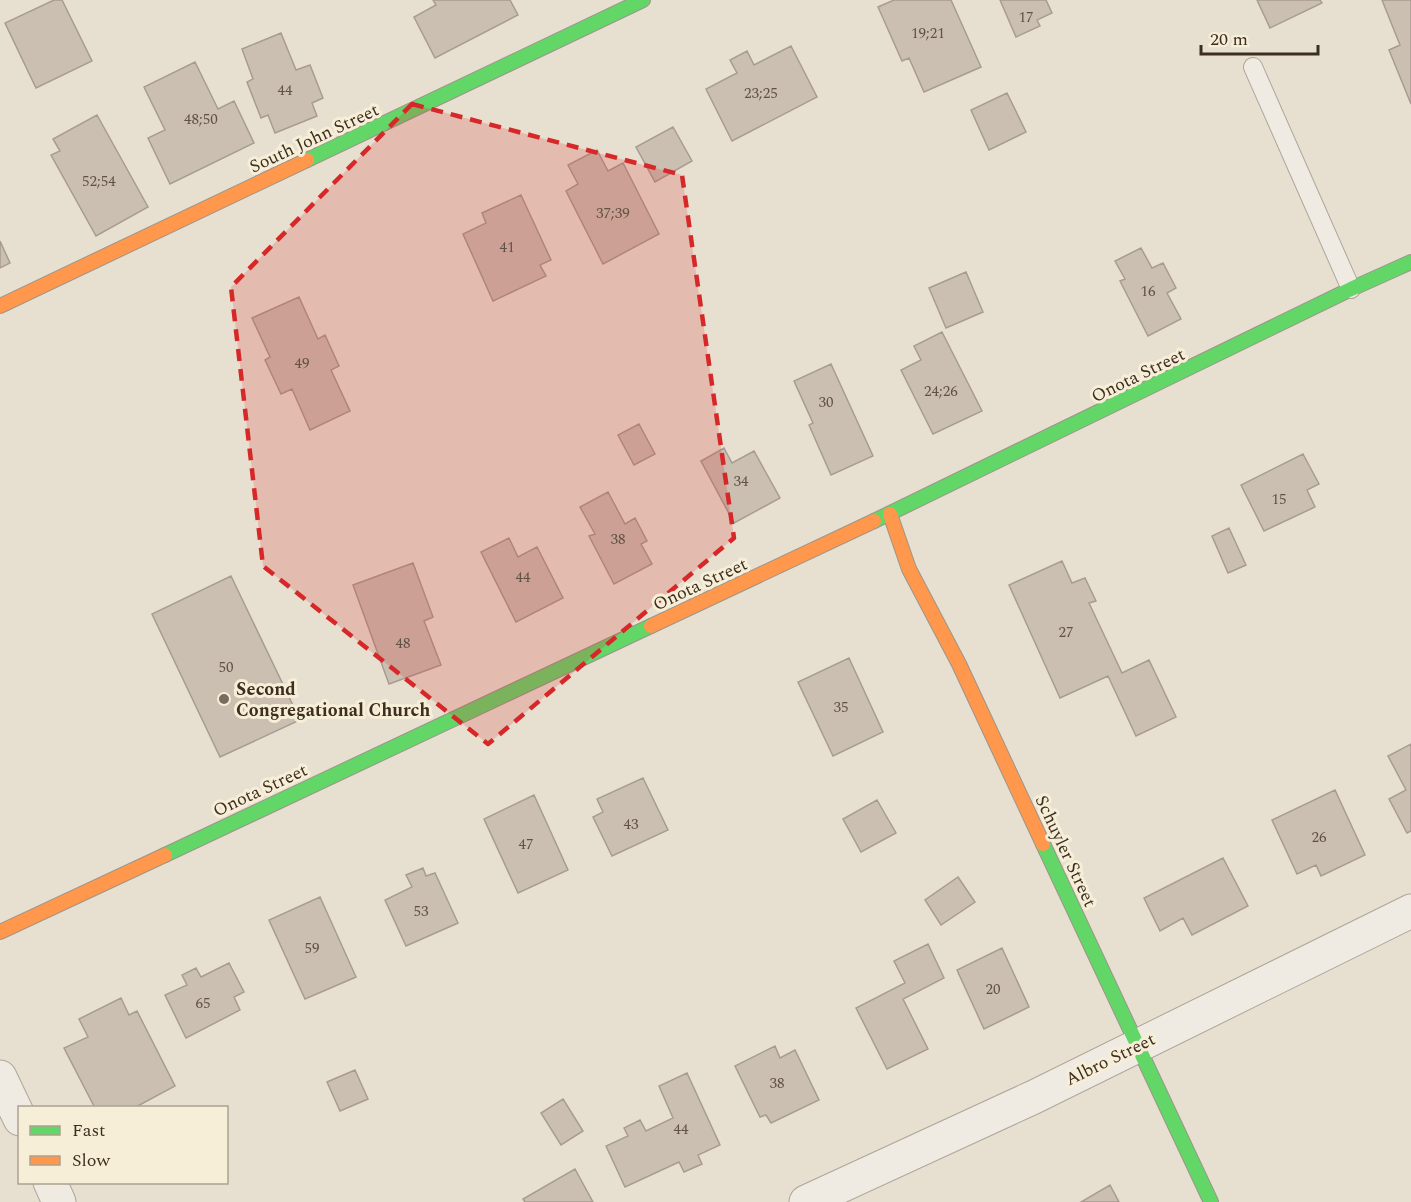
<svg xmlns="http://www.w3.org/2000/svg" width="1411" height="1202" viewBox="0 0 1411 1202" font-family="Spectral,serif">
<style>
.building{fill:#cbbfb2;stroke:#a89c90;stroke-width:1.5}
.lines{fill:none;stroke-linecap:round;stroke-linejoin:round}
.lane-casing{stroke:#ada599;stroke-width:20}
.street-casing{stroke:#ada599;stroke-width:35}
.fast-casing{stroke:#9c958a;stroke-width:16}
.slow-casing{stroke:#9c958a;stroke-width:16}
.lane{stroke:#efebe3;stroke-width:18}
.street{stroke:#efebe3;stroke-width:33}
.fast{stroke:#63d668;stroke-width:14}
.slow{stroke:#ff974d;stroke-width:14}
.marked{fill:#d62828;fill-opacity:0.2;stroke:#d62828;stroke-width:4.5;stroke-dasharray:12 8;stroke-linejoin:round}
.poi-dot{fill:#786c5e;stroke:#f7eed8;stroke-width:2}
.labels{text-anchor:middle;stroke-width:6;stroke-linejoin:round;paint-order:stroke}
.number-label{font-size:15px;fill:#605244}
.street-label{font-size:18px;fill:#3d2e20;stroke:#f7eed8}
.poi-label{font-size:18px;font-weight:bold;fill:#3d2e20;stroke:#f7eed8;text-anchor:start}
</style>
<rect width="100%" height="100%" fill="#e7e0d1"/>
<!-- building -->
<path class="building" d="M 54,0 L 62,0 L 92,61 L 36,88 L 5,23 Z
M 433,0 L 510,0 L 518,15 L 435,58 L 414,17 L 436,5 Z
M 894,0 L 951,0 L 981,67 L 924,92 L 909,58 L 902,61 L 878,7 Z
M 1000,0 L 1046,0 L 1052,13 L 1037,20 L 1040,26 L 1016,37 Z
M 1257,0 L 1320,0 L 1322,3 L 1270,28 Z
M 1382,0 L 1411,0 L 1411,104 L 1389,50 L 1400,45 Z
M 281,33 L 296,70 L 310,65 L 323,98 L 312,103 L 317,116 L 275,133 L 268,115 L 261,118 L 247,82 L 253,79 L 242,49 Z
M 791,46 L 817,97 L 732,141 L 706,89 L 737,73 L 730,60 L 747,51 L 754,65 Z
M 195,62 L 218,109 L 234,101 L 254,143 L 170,184 L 148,138 L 165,130 L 144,87 Z
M 1007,93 L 1026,132 L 989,150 L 971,110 Z
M 97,115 L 148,207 L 96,236 L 51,155 L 60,151 L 53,139 Z
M 673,127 L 692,161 L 655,182 L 636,147 Z
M 597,150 L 608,171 L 623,163 L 659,234 L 603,264 L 566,191 L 578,184 L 568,165 Z
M 521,195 L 551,260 L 540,265 L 546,276 L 493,301 L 463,234 L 486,223 L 482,213 Z
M 0,241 L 10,263 L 0,268 Z
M 1141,248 L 1152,268 L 1163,263 L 1176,288 L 1167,293 L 1181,319 L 1148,336 L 1120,281 L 1125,279 L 1115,261 Z
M 966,272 L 983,312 L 946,328 L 929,288 Z
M 299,297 L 318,339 L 325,335 L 339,366 L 331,370 L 350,411 L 310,430 L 292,389 L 281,394 L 265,360 L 270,357 L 252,318 Z
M 942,332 L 982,411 L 933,434 L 901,370 L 921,360 L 914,346 Z
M 831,364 L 873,456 L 831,475 L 809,425 L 813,423 L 794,381 Z
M 639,424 L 655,454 L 634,465 L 618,435 Z
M 724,448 L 732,463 L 754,451 L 780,498 L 734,523 L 701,461 Z
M 1303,454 L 1319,484 L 1307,490 L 1315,507 L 1264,531 L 1241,485 Z
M 608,492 L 625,524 L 635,518 L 647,541 L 641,544 L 652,564 L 614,584 L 589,536 L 595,534 L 580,507 Z
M 1229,528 L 1246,565 L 1228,573 L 1212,536 Z
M 509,538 L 518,557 L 537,547 L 563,598 L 516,622 L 481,552 Z
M 1062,561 L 1072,583 L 1085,578 L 1096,601 L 1089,603 L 1122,673 L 1149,660 L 1176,717 L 1136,736 L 1108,676 L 1060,698 L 1009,585 Z
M 413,563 L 433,617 L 424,621 L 441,665 L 389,684 L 353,585 Z
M 231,576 L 300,720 L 220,757 L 152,614 Z
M 849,658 L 883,732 L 833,756 L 798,682 Z
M 1411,744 L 1411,831 L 1407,833 L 1389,799 L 1406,790 L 1388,756 Z
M 643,778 L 668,830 L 612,856 L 593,817 L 603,812 L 597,799 Z
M 1335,790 L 1365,855 L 1321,876 L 1316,865 L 1297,874 L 1272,820 Z
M 534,795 L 568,870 L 518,893 L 484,819 Z
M 877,800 L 896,833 L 861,852 L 843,819 Z
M 1223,858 L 1248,906 L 1192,935 L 1183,918 L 1160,931 L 1144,898 Z
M 423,868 L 426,876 L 435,873 L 458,923 L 406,946 L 385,900 L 412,887 L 406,875 Z
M 958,877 L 975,902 L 941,925 L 925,900 Z
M 320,897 L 356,977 L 305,999 L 269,920 Z
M 928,944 L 944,978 L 903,999 L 928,1049 L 887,1069 L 856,1008 L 905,983 L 894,961 Z
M 1002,948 L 1029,1007 L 984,1029 L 957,970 Z
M 229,963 L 244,992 L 234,997 L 240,1010 L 186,1038 L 165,995 L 187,985 L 182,975 L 196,968 L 201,977 Z
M 121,998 L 129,1015 L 137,1011 L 175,1086 L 134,1108 L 95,1108 L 64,1048 L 88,1037 L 79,1019 Z
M 775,1046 L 780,1058 L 795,1050 L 819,1100 L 771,1123 L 766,1115 L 760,1117 L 735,1066 Z
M 355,1070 L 368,1099 L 340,1111 L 327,1082 Z
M 687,1073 L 720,1145 L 698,1155 L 702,1164 L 684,1172 L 679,1162 L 625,1187 L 606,1146 L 628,1136 L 624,1128 L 640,1120 L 646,1131 L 673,1118 L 659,1086 Z
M 563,1099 L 583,1131 L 561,1145 L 541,1113 Z
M 575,1169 L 593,1202 L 525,1202 L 523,1199 Z
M 1110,1185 L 1119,1202 L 1081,1202 Z"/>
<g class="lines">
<defs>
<path id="lane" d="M 1253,67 L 1351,289"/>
<path id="street" d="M 0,1077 L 20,1119
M 50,1182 L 59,1202
M 806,1202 L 1034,1097 L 1411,911"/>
<path id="fast" d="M 307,160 L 643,0
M 874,521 L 1351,289 L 1411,262
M 1043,844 L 1211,1202
M 165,855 L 651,626"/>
<path id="slow" d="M 0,306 L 307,160
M 890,514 L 909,569 L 959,664 L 1043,844
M 651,626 L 874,521
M 0,932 L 165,855"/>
</defs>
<!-- lane casing -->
<use href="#lane" class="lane-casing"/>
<!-- street casing -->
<use href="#street" class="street-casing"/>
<!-- fast casing -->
<use href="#fast" class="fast-casing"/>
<!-- slow casing -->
<use href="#slow" class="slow-casing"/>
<!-- lane -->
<use href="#lane" class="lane"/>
<!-- street -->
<use href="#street" class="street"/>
<!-- fast -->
<use href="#fast" class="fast"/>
<!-- slow -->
<use href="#slow" class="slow"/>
</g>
<!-- marked area -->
<path class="marked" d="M 412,104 L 682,175 L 734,538 L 488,744 L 263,566 L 231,287 Z"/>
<!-- markers -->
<circle class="poi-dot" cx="224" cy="699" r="6"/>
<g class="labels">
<!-- number labels -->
<g class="number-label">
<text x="1026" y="22">17</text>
<text x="928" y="38">19;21</text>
<text x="285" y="95">44</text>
<text x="761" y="98">23;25</text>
<text x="201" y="124">48;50</text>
<text x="99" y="186">52;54</text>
<text x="613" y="218">37;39</text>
<text x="507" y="252">41</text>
<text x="1148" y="296">16</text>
<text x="302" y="368">49</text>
<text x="941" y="396">24;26</text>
<text x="826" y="407">30</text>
<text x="741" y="486">34</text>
<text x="1279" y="504">15</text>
<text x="618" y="544">38</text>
<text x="523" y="582">44</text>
<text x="1066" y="637">27</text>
<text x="403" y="648">48</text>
<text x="226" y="672">50</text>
<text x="841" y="712">35</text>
<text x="631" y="829">43</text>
<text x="1319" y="842">26</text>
<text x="526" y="849">47</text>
<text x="421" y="916">53</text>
<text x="312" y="953">59</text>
<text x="993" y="994">20</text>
<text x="203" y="1008">65</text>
<text x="777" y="1088">38</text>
<text x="681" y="1134">44</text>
</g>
<!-- street labels -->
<g class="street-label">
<text transform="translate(314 138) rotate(-25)" y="6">South John Street</text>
<text transform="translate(1138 375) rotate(-26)" y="6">Onota Street</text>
<text transform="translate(700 584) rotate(-25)" y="6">Onota Street</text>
<text transform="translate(260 790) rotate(-25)" y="6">Onota Street</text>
<text transform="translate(1066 851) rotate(65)" y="6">Schuyler Street</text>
<text transform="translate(1110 1059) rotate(-26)" y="6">Albro Street</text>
</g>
<!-- poi labels -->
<g class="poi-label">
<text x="236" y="695">Second<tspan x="236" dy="21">Congregational Church</tspan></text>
</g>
</g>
<!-- legend -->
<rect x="18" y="1106" width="210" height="78" fill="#f7eed8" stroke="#ada18e" stroke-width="1.5"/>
<rect x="30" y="1126" width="30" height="9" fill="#63d668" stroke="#ada18e" stroke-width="1.5"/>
<text x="72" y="1136" font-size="18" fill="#3d2e20">Fast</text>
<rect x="30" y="1156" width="30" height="9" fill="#ff974d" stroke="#ada18e" stroke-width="1.5"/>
<text x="72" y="1166" font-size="18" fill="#3d2e20">Slow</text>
<!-- scale -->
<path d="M1201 45v9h117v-9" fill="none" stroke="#3d2e20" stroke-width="3"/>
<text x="1210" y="45" font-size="18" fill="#3d2e20" stroke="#f7eed8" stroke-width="4.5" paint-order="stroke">20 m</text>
</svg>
